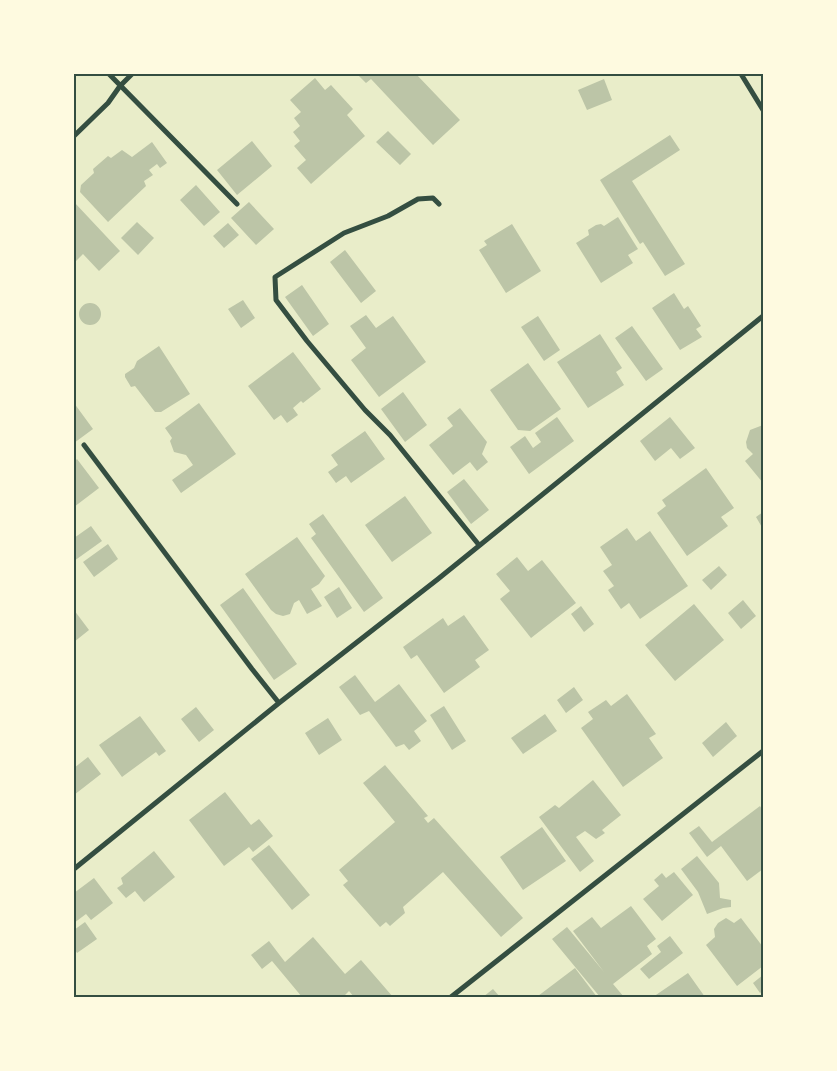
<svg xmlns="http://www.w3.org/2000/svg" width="837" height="1071" viewBox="0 0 837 1071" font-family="'Golos Text',sans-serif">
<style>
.building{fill:#bcc5a7}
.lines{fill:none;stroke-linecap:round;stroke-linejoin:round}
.minor{stroke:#344e41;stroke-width:5}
.neatline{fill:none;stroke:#344e41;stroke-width:2}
</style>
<rect width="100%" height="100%" fill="#e9edc9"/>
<!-- building -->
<path class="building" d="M 357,74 L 416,74 L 460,120 L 433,145 L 371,79 L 366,83 Z
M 315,78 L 325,90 L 331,85 L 353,109 L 347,115 L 365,136 L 311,184 L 297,168 L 306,160 L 294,146 L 300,141 L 293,132 L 300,126 L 294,118 L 301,112 L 290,100 Z
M 604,79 L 612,100 L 587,110 L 578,90 Z
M 388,131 L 411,154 L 400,165 L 376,142 Z
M 670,135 L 680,150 L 632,181 L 685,264 L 665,276 L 643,242 L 640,244 L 600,180 Z
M 252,141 L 272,166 L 237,195 L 217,170 Z
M 152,142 L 167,163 L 160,168 L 157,164 L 149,170 L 153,175 L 144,181 L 146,186 L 108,222 L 80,192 L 81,185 L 94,173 L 93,169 L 108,156 L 111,158 L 122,150 L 132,157 Z
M 196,185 L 220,212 L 204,226 L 180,200 Z
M 74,202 L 120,251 L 99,271 L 83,254 L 74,263 Z
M 249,202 L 274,229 L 256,245 L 231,218 Z
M 618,217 L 638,249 L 628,255 L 633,263 L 601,283 L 576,243 L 589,235 L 588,230 L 596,225 L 601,224 L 604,226 Z
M 137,222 L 154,238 L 138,255 L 121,238 Z
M 228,223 L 239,235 L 224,248 L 213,236 Z
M 512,224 L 541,271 L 506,293 L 479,250 L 487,245 L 484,241 Z
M 345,250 L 376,291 L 361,303 L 330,262 Z
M 302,285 L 329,324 L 313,336 L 285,297 Z
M 674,293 L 684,309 L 688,306 L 701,326 L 696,329 L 702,337 L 680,350 L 652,308 Z
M 243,300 L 255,318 L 241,328 L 228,309 Z
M79 314a11 11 0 1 1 22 0a11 11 0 1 1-22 0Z
M 366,315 L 376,328 L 393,316 L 426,362 L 379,397 L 351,360 L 366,348 L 350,326 Z
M 538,316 L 560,350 L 544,361 L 521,327 Z
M 632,326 L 663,369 L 646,381 L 615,338 Z
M 600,334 L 622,368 L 616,372 L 624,385 L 588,408 L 557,362 Z
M 159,346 L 190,394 L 161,412 L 155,412 L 135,386 L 131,387 L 125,377 L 125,374 L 134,368 L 137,361 Z
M 293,352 L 321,389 L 303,403 L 301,401 L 293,408 L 298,415 L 287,423 L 281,415 L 274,420 L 248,386 Z
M 528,363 L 561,409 L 530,431 L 518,430 L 490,390 Z
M 403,392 L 427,425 L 405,442 L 381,409 Z
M 74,403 L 93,429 L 74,443 Z
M 199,403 L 236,454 L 181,493 L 172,480 L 193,465 L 186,455 L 174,452 L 170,441 L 172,438 L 165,428 Z
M 460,408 L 487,442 L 482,454 L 488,462 L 477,471 L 470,462 L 453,475 L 429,445 L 453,426 L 447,418 Z
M 557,417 L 574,441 L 529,474 L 510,447 L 525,436 L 533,448 L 541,442 L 535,433 Z
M 670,417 L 695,448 L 680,459 L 671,448 L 655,461 L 640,441 Z
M 763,425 L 763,483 L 745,461 L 753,454 L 747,448 L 746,442 L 750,430 Z
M 365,431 L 385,459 L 351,483 L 346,476 L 336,483 L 328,472 L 338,465 L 331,455 Z
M 77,459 L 99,488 L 74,507 L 74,462 Z
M 706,468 L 734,508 L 721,517 L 728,526 L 687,556 L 657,513 L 666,506 L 662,500 Z
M 464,479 L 489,510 L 471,524 L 447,492 Z
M 405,496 L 432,533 L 392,562 L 365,525 Z
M 763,512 L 763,529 L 756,517 Z
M 323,514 L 383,598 L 364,612 L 311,538 L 316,534 L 309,524 Z
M 91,526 L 102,541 L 74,561 L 74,538 Z
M 627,528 L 636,541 L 650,531 L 688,586 L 640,619 L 629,603 L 621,609 L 608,590 L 614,586 L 603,571 L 612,565 L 600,547 Z
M 297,537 L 325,576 L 319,584 L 311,589 L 322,606 L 307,614 L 299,600 L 294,603 L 290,614 L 283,616 L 276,614 L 271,610 L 245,574 Z
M 108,544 L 118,559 L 94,577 L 83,562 Z
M 517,557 L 528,571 L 542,560 L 576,603 L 531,638 L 500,599 L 510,591 L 496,574 Z
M 719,566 L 727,575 L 711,590 L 702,580 Z
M 339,587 L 352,608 L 337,618 L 324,597 Z
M 243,588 L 297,664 L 274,680 L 220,605 Z
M 743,600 L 756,616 L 741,629 L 728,613 Z
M 694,604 L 724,640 L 675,681 L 645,645 Z
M 581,606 L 594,624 L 584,632 L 571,614 Z
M 74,610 L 89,630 L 74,642 Z
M 464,615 L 489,650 L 475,660 L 480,667 L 444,693 L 417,655 L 411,659 L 403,647 L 443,618 L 448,626 Z
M 355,675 L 375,702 L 399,684 L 427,721 L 414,731 L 421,741 L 409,750 L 404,744 L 396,747 L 369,711 L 360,715 L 339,687 Z
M 574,687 L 583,700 L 566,713 L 557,700 Z
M 627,694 L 656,734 L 649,738 L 663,758 L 623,787 L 581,728 L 593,719 L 588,712 L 606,700 L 611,706 Z
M 444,706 L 466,741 L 452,750 L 430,715 Z
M 196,707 L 214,730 L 199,742 L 181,719 Z
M 545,714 L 557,731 L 523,754 L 511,738 Z
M 140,716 L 166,751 L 159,756 L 156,752 L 122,777 L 99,745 Z
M 328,718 L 342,740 L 319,755 L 305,733 Z
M 726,722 L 737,736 L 713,757 L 702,743 Z
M 88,757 L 101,774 L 74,795 L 74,768 Z
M 385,765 L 428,816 L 424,818 L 428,823 L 434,818 L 523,918 L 501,937 L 443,872 L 403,907 L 405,913 L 390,926 L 386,922 L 380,927 L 343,885 L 348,881 L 339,870 L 395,822 L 363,783 Z
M 593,780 L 621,815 L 602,830 L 605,833 L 596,839 L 585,831 L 576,837 L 594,861 L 580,872 L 539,817 L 555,805 L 559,808 Z
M 225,792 L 251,825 L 259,819 L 273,836 L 253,852 L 249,847 L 224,866 L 189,820 Z
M 760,806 L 763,811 L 763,869 L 747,881 L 721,846 L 707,857 L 689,833 L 699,826 L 712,842 Z
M 542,827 L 566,861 L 523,890 L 500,857 Z
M 269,845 L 310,895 L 292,910 L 251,859 Z
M 154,851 L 175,877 L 144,902 L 135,891 L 126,898 L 117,888 L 123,884 L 121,878 Z
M 697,856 L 719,883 L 720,898 L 731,900 L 731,907 L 723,908 L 707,914 L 698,892 L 681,869 Z
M 674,872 L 693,895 L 662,921 L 643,899 L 659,886 L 654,880 L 662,873 L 666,878 Z
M 94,878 L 113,903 L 91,920 L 86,914 L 74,923 L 74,893 Z
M 631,906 L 656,939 L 647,946 L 652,954 L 613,984 L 624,997 L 600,997 L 552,939 L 567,927 L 604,972 L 573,931 L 592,917 L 601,928 Z
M 726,918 L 734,923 L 741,918 L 763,947 L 763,966 L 737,986 L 706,945 L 715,937 L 714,929 L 718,923 Z
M 85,922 L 97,939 L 77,953 L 74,948 L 74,930 Z
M 670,936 L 683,953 L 649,979 L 640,969 L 661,952 L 657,946 Z
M 313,937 L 345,974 L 361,960 L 393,997 L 354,997 L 349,991 L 343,997 L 302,997 L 272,961 L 262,969 L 251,955 L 269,941 L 285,962 Z
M 575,968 L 597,997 L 539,997 L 538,996 Z
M 688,973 L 705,997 L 653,997 Z
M 763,975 L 763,991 L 760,993 L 753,983 Z
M 493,989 L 500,997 L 483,997 Z"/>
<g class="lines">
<!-- minor -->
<path class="minor" d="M 109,74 L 237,204
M 741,74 L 763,110
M 74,136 L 108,103 L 120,86 L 132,74
M 439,204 L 433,198 L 418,199 L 388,216 L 344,233 L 275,277 L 276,300 L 307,341 L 365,410 L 390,435 L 479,545
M 84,445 L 252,669 L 279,703
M 74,869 L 279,703 L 438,579 L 763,316
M 451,997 L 763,751"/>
</g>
<!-- border -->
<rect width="837" height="1071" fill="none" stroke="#fefae0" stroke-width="150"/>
<rect x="75" y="75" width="687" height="921" class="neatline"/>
</svg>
